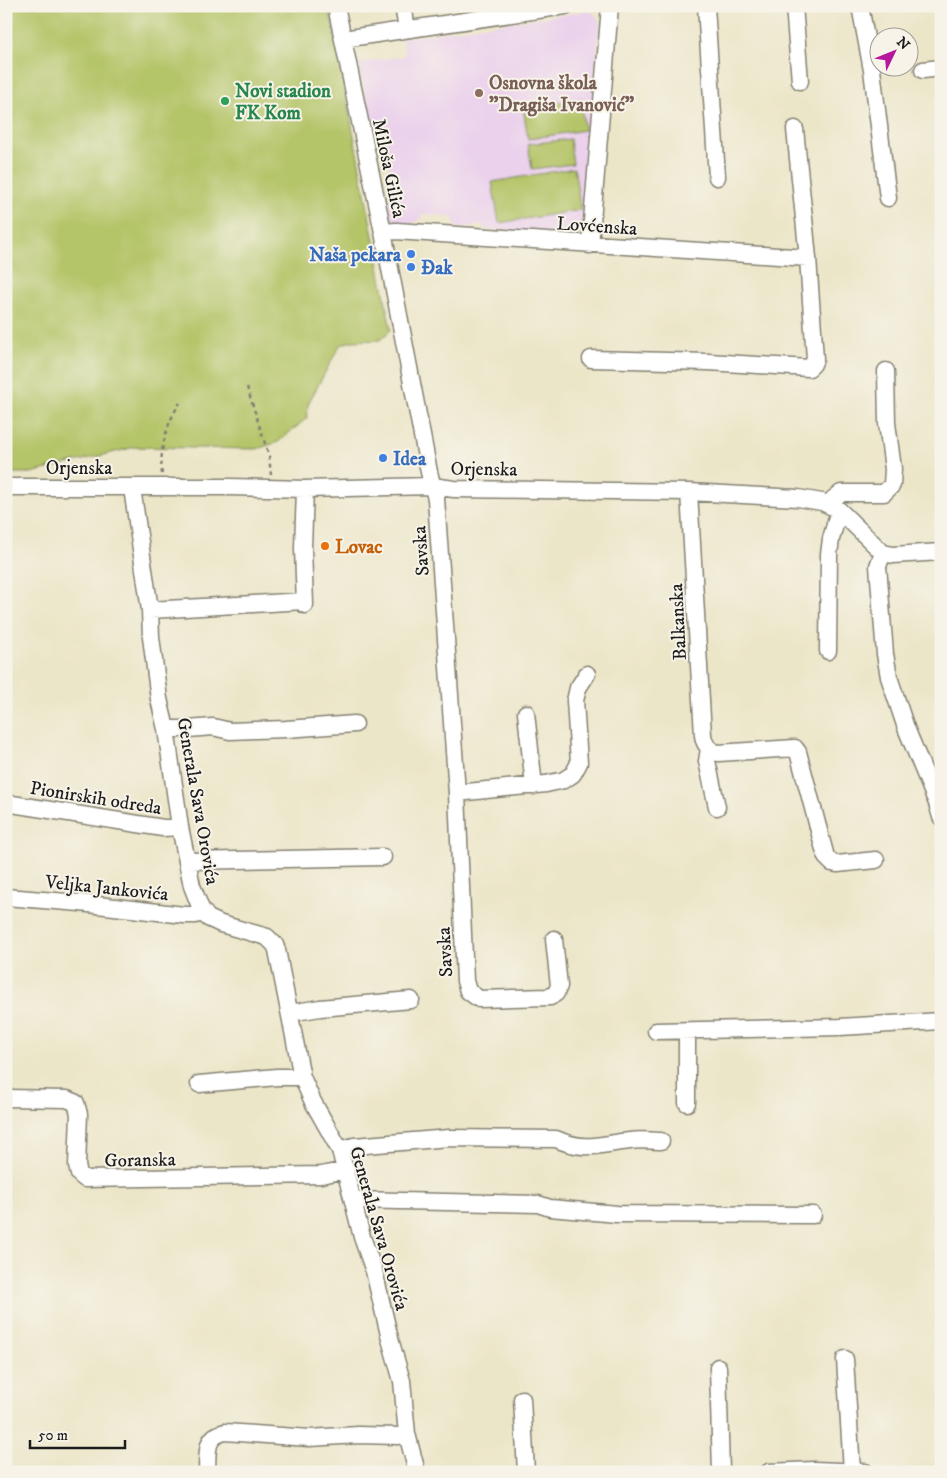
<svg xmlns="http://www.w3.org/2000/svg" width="947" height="1478" viewBox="0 0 947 1478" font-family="'IM FELL DW Pica',serif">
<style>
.built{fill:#ebd1ec}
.green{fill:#b4c467;stroke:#687042}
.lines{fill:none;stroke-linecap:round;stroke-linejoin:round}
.minor-casing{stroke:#848172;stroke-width:19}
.path{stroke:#848172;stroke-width:2.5;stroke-dasharray:4 4;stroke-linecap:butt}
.minor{stroke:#fff;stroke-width:16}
.education-dot{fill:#8d6e63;stroke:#f7f3e8;stroke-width:2}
.leisure-dot{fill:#2e9e5b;stroke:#f7f3e8;stroke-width:2}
.shop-dot{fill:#3f7fe0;stroke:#f7f3e8;stroke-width:2}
.food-dot{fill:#e8710a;stroke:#f7f3e8;stroke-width:2}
.labels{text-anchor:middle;stroke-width:4;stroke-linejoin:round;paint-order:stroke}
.education-label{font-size:19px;font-weight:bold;fill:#785e54;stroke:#f7f3e8;text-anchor:start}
.leisure-label{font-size:19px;font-weight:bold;fill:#27864d;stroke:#f7f3e8;text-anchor:start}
.street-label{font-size:19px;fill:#1c1c1c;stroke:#f7f3e8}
.shop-label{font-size:19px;font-weight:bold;fill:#366cbe;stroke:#f7f3e8;text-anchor:start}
.food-label{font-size:19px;font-weight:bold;fill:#c56008;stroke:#f7f3e8;text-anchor:start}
</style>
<rect width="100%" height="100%" fill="#f7f3e8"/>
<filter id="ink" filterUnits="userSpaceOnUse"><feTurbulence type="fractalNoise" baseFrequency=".02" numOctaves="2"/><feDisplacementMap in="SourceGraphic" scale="10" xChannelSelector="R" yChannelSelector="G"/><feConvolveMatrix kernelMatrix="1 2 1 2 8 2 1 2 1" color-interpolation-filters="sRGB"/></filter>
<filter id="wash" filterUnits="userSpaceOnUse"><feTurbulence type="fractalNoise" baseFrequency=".0096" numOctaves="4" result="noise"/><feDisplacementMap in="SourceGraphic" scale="20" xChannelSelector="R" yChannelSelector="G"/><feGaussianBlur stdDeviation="1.12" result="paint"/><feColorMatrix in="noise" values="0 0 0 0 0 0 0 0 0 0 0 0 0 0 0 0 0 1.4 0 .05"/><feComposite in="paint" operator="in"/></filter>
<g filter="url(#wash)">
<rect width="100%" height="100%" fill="#ece6c9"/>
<!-- built -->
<path class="built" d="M 587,11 L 594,13 L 600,22 L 581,228 L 578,232 L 573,235 L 484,229 L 483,224 L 461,228 L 455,226 L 452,216 L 422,214 L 422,218 L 409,225 L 397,223 L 391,218 L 387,205 L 389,200 L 396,196 L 382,132 L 374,130 L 370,124 L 359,63 L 405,56 L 402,38 Z"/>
<!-- green -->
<path class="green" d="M 6,6 L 329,6 L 391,330 L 380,340 L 351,341 L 340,345 L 308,404 L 307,418 L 278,442 L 257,449 L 135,447 L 31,473 L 6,473 Z
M 580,99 L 585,130 L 528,139 L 523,108 Z
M 570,139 L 573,164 L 532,169 L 528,144 Z
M 574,168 L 581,210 L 499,223 L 492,182 Z"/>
</g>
<g filter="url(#ink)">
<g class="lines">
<defs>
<path id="minor" d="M 336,6 L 383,232 L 429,472 L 436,499 L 457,793 L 465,981 L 468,991 L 479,999 L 550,997 L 556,993 L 559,986 L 554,939
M 403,6 L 407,29
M 706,6 L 717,177
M 794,6 L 800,81
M 860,6 L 872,70 L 888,198
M 343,39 L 565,6
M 923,70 L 941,68
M 383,232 L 396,231 L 808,258
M 590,245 L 610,6
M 591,359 L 708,362 L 809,368 L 813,364 L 815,359 L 808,258 L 795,129
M 6,487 L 229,487 L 305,489 L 432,486 L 454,489 L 689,492 L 798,498 L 822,502 L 839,510 L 883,553 L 893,555 L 941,552
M 132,488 L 150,610 L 151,637 L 159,699 L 166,729 L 180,827 L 192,886 L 201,909 L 208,918 L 221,924 L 267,937 L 275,945 L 277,950 L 302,1077 L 313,1102 L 340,1150 L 362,1237 L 374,1271 L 390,1339 L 402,1381 L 407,1434 L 417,1472
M 689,492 L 703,735 C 704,745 709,750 718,753 L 795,748 L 798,752 L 826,857 L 832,863 L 837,864 L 876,860
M 832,506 L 833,499 L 841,493 L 884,493 L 892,485 L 893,469 L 887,423 L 886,371
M 883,553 L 878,566 L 885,654 L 889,677 L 906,728 L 937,803 L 941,817
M 305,605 L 303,548 L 305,489
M 150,610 L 305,601
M 828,651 L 829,554 L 831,539 L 839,510
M 526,713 L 534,786
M 166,729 L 188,729 L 213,727 L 230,731 L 286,729 L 355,724
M 709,749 L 707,761 L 717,807
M 457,793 L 546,784 L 564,780 L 573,774 L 579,763 L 575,701 L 578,688 L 587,674
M 6,803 L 163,828 L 180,827
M 187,861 L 383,857
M 6,897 L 80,903 L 184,915 L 195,915 L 203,913
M 290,1013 L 320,1008 L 411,1000
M 656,1031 L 840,1027 L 941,1021
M 687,1031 L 687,1103
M 199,1084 L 277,1077 L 302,1077
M 6,1098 L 67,1099 L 76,1103 L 79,1114 L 77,1166 L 79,1174 L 85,1179 L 321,1175 L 346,1170
M 340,1150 L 354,1146 L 449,1138 L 556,1139 C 586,1152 599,1144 630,1141 C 640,1139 651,1141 661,1141
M 353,1200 L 538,1204 L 550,1208 L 617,1214 L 813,1215
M 845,1359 L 852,1471
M 718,1367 L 721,1472
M 522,1399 L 526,1472
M 207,1472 C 208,1454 204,1436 225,1432 L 309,1438 L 358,1435 L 398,1436 L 407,1434
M 769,1472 L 814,1470 L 865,1472"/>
</defs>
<!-- minor casing -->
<use href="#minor" class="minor-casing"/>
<!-- path -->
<path class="path" d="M 247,387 L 269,456 L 271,475
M 162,474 C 159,450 167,422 180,403"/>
<!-- minor -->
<use href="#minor" class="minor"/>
</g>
</g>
<!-- markers -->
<circle class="education-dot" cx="479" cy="93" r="5"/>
<circle class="leisure-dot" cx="225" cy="101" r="5"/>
<g class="shop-dot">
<circle cx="411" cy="254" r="5"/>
<circle cx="411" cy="267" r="5"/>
<circle cx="383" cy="458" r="5"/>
</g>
<circle class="food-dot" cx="325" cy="546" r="5"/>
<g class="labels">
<!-- education labels -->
<g class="education-label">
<text x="489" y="89">Osnovna škola<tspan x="489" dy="22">"Dragiša Ivanović"</tspan></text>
</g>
<!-- leisure labels -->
<g class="leisure-label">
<text x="235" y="97">Novi stadion<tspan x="235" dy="22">FK Kom</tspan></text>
</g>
<!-- street labels -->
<g class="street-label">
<text transform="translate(390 168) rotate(78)" y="7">Miloša Gilića</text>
<text transform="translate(597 225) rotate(4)" y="7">Lovćenska</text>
<text x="79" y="474">Orjenska</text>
<text transform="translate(484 468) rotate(1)" y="7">Orjenska</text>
<text transform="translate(420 551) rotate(-94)" y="7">Savska</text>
<text transform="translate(677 622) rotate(-93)" y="7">Balkanska</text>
<text transform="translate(96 797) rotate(9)" y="7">Pionirskih odreda</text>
<text transform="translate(199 801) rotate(80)" y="7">Generala Sava Orovića</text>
<text transform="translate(107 887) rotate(6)" y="7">Veljka Jankovića</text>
<text transform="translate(444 952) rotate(-93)" y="7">Savska</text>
<text transform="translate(140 1159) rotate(-1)" y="7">Goranska</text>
<text transform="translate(380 1228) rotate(74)" y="7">Generala Sava Orovića</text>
</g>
<!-- shop labels -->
<g class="shop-label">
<text x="401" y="261" text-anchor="end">Naša pekara</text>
<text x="421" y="274">Đak</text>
<text x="393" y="465">Idea</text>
</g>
<!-- food labels -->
<g class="food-label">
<text x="335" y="553">Lovac</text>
</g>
</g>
<!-- margin -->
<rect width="947" height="1478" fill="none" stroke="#f7f3e8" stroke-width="25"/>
<!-- north arrow -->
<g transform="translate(894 52) rotate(47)"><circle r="24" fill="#f7f3e8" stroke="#9f9d96"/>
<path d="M0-4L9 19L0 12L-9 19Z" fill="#b5179e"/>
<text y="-8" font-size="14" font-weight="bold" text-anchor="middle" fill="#1c1c1c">N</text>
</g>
<!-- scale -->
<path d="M30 1440v8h95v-8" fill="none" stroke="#1c1c1c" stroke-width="2.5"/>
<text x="38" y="1440" font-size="15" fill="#1c1c1c" stroke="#f7f3e8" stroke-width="4" paint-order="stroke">50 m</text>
</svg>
